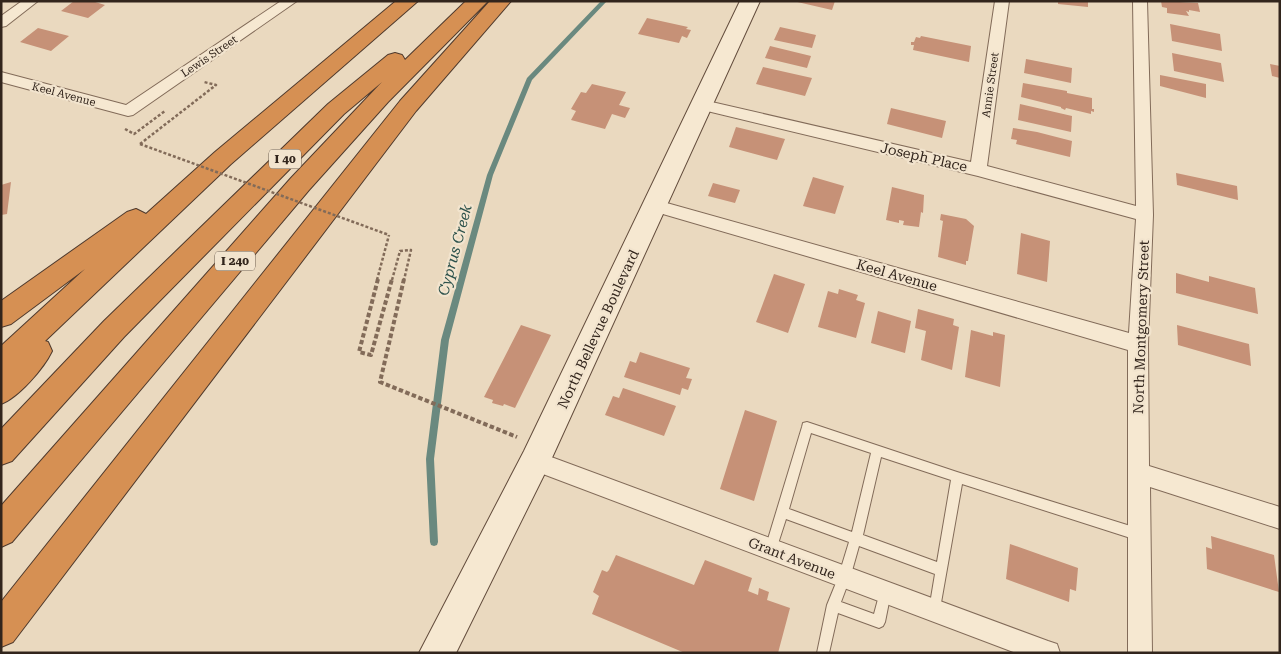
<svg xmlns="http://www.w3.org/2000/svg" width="1281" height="654" viewBox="0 0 1281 654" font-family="'Roboto Serif',serif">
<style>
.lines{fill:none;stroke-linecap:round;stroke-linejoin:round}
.stream{fill:#6a897f;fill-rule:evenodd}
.building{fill:#c69177}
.lane-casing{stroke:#826b59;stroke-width:2}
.street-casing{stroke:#826b59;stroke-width:2}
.secondary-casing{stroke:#634c3c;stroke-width:2}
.highway-casing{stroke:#4f3a2d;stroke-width:2}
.path-far1{stroke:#826b59;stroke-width:2.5;stroke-dasharray:3 2;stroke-linecap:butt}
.path{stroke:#826b59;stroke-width:4;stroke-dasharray:4.5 2.5;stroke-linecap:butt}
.lane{fill:#f6e8d1;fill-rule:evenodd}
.street{fill:#f6e8d1;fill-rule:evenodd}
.secondary{fill:#f6e8d1;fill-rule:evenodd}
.highway{fill:#d69053;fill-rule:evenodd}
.path-bridge{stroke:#826b59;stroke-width:2.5;stroke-dasharray:3 2;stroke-linecap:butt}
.labels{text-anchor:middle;stroke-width:4.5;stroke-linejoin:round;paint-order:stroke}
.far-street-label{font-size:11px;fill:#32251c;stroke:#f2e4ce}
.shield{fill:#f2e4ce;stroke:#6c5e51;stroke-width:1}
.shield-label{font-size:12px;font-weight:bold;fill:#32251c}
.street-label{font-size:14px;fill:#32251c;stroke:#f2e4ce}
.water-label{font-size:15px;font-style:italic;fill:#2c514b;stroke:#f2e4ce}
</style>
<rect width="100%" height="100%" fill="#ead9bf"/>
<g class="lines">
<!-- stream -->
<path class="stream" d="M 601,1 L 607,1 L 532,80 L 493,175 L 449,340 L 434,459 L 438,542 L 437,545 L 434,546 L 431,545 L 430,542 L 426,459 L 441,340 L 487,175 L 527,78 Z"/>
</g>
<!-- building -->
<path class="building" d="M 74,1 L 92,1 L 105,5 L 88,18 L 61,11 Z
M 793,1 L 835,1 L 832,10 Z
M 1058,1 L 1088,1 L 1088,7 L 1058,4 Z
M 1161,1 L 1198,3 L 1200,12 L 1189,10 L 1189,12 L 1186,11 L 1189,16 L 1167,13 L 1167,8 L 1162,7 Z
M 647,18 L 688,27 L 686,29 L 691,30 L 687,38 L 682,36 L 679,43 L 638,34 Z
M 1170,24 L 1220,34 L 1222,51 L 1172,41 Z
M 780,27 L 816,35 L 812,48 L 774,40 Z
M 38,28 L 69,36 L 51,51 L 20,42 Z
M 921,36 L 971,46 L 969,62 L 913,50 L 914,45 L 911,45 L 911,42 L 914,42 L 916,37 L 920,38 Z
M 770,46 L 811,56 L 807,68 L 765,58 Z
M 1172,53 L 1221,63 L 1224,82 L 1174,71 Z
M 1026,59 L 1072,68 L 1071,83 L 1024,73 Z
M 1270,64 L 1280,66 L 1280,78 L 1272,76 Z
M 763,67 L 812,78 L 805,96 L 756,84 Z
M 1160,75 L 1206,84 L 1206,98 L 1160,86 Z
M 1023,83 L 1067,91 L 1067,93 L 1092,98 L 1092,109 L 1094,109 L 1094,112 L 1091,111 L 1091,114 L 1066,108 L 1065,110 L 1061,108 L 1061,107 L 1021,97 Z
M 592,84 L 626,92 L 619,105 L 630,108 L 625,118 L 612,114 L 605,129 L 571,120 L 576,111 L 571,109 L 581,92 L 586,93 Z
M 1020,104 L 1072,116 L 1071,132 L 1018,120 Z
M 891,108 L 946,121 L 942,138 L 887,124 Z
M 736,127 L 785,139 L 777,160 L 729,147 Z
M 1013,128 L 1037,132 L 1072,141 L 1070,157 L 1016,144 L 1017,140 L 1011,139 Z
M 1176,173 L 1237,186 L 1238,200 L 1177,185 Z
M 813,177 L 844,186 L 835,214 L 803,206 Z
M 11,182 L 7,214 L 1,215 L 1,185 Z
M 713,183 L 740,190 L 735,203 L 708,196 Z
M 892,187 L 924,195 L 923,213 L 921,212 L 919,227 L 903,225 L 904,221 L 899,220 L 899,223 L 886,220 Z
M 941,214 L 966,219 L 974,226 L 968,261 L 966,261 L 966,265 L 938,257 L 943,221 L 940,220 Z
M 1021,233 L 1050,241 L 1047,282 L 1017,274 Z
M 1176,273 L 1209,282 L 1209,276 L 1255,288 L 1258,314 L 1176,293 Z
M 774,274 L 805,284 L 788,333 L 756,322 Z
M 839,289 L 858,295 L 856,300 L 865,303 L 856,338 L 818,327 L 828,291 L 838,294 Z
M 918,309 L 954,319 L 953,325 L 959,327 L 952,370 L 921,360 L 926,331 L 915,328 Z
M 878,311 L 911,321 L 905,353 L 871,343 Z
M 521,325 L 551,335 L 515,408 L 504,404 L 503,406 L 492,403 L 493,400 L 484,397 Z
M 1177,325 L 1249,344 L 1251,366 L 1178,345 Z
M 971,330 L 993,336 L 993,332 L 1005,335 L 1000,387 L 965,377 Z
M 640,352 L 690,368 L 686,378 L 692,379 L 688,390 L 682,388 L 680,395 L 624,377 L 630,361 L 636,363 Z
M 623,388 L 676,406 L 664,436 L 605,415 L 613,396 L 619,398 Z
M 745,410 L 777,421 L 754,501 L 720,489 Z
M 1211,536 L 1274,555 L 1279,592 L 1207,569 L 1206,547 L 1212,549 Z
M 1010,544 L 1078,568 L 1076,591 L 1070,589 L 1069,602 L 1006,579 Z
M 616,555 L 694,585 L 705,560 L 752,578 L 748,591 L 758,595 L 759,588 L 769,592 L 767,600 L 790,608 L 778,653 L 685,653 L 592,614 L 599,596 L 593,592 L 602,570 L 607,572 L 609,570 Z"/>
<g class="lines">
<defs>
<path id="lane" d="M 807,422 L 957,472 L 1140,529 L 1144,531 L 1146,535 L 1144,539 L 1140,541 L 962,484 L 939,614 L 935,616 L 931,614 L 929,610 L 935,574 L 859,546 L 850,578 L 841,602 L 874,614 L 881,588 L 885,586 L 889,588 L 891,592 L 885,622 L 883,626 L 879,628 L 838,613 L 829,653 L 817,653 L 827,605 L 838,578 L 849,542 L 786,519 L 775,553 L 771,555 L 767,553 L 765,549 L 802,427 L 803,423 ZM 811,433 L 871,453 L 852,532 L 789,509 ZM 881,457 L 951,480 L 937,562 L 863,535 Z"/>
<path id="street" d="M 22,1 L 38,1 L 6,26 L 1,27 L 1,16 Z
M 281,1 L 297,1 L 133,115 L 128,116 L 1,82 L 1,72 L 126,105 Z
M 995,1 L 1009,1 L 987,166 L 1136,206 L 1133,1 L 1147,1 L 1153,215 L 1148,344 L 1149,466 L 1280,507 L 1280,529 L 1150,487 L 1152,653 L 1128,653 L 1128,350 L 656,212 L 650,211 L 648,206 L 650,201 L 656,200 L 1129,333 L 1136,219 L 978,176 L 703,110 L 698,109 L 695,105 L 698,101 L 703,100 L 971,162 Z
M 535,451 L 1048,641 L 1057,644 L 1060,653 L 1016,653 L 535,471 L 528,468 L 525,461 L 528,454 Z"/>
<path id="secondary" d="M 740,1 L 760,1 L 546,471 L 456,653 L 419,653 L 524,451 Z"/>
<path id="highway" d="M 396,1 L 418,1 L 231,164 L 45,341 L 48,342 L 52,351 C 44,368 18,398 1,404 L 1,346 L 85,269 L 11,324 L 1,327 L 1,301 L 127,212 L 136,209 L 146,214 L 215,152 Z
M 466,1 L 488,1 L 388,102 L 309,190 L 12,542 L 1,547 L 1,506 L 291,178 L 382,82 L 344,114 L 124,337 L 12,461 L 1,465 L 1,429 L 104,321 L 328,104 L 388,55 L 395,53 L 402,55 L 405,60 Z
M 490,1 L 511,1 L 416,111 L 13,642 L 1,647 L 1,602 L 400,101 Z"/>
</defs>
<!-- lane casing -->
<use href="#lane" class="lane-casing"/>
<!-- street casing -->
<use href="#street" class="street-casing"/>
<!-- secondary casing -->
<use href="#secondary" class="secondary-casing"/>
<!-- highway casing -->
<use href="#highway" class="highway-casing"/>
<!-- path-far1 -->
<path class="path-far1" d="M 125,129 L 134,134 L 165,111
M 140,144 L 216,85 L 204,82
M 377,280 L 389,235
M 392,280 L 400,251 L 411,250 L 404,280"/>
<!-- path -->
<path class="path" d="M 378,279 L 359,352 L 371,355 L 392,279
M 404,279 L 380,382 L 517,437"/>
<!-- lane -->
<use href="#lane" class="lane"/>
<!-- street -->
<use href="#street" class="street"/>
<!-- secondary -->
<use href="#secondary" class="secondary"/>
<!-- highway -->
<use href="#highway" class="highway"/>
<!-- path-bridge -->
<path class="path-bridge" d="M 140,144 L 389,235"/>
</g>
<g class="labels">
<!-- far-street labels -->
<g class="far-street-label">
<text transform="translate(209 56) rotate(-34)" y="4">Lewis Street</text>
<text transform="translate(990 85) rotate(-82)" y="4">Annie Street</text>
<text transform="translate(64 94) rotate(15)" y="4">Keel Avenue</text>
</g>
<!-- shield labels -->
<g class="shield">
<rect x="269" y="149.5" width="32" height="19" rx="4"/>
<rect x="215" y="251.5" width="40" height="19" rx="4"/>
</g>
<g class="shield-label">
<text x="285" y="163">I 40</text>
<text x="235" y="265">I 240</text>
</g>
<!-- street labels -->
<g class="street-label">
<text transform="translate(924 157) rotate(13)" y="5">Joseph Place</text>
<text transform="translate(897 275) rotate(16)" y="5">Keel Avenue</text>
<text transform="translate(1141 327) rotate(-88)" y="5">North Montgomery Street</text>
<text transform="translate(598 329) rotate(-65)" y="5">North Bellevue Boulevard</text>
<text transform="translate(792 558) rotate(21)" y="5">Grant Avenue</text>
</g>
<!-- water labels -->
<g class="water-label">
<text transform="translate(455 250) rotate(-75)" y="5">Cyprus Creek</text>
</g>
</g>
<!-- border -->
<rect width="1281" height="654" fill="none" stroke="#32251c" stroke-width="5"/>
</svg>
